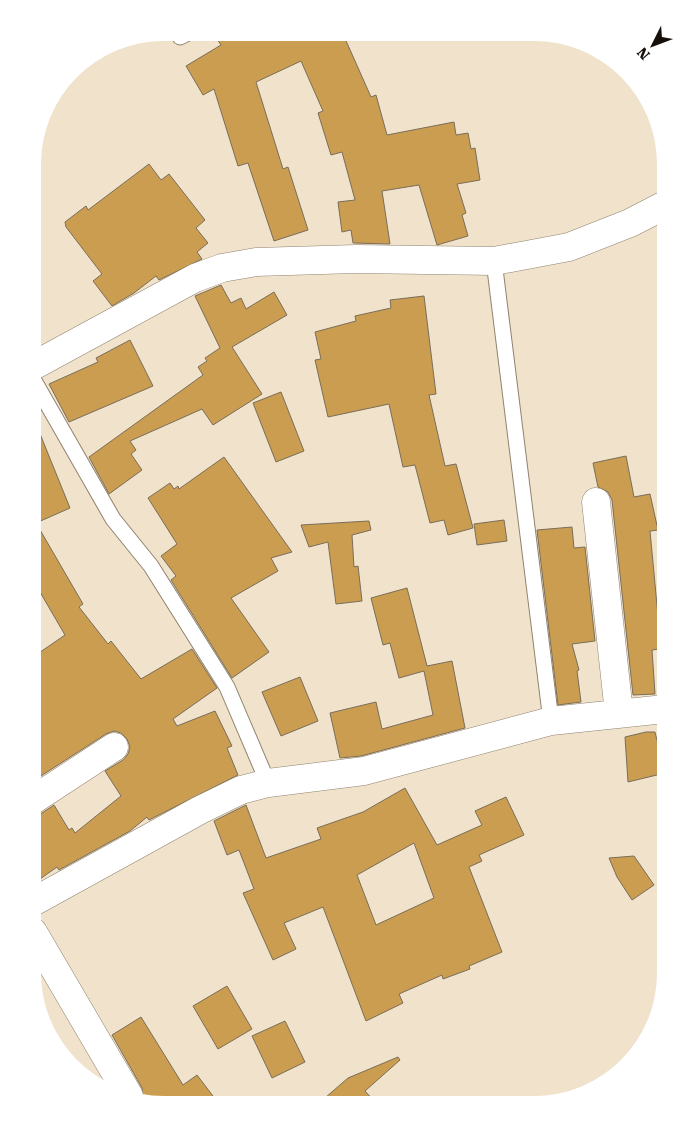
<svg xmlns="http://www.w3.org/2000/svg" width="698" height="1137" viewBox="0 0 698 1137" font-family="'Roboto Serif',serif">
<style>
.building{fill:#ca9d51;stroke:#7a6d59;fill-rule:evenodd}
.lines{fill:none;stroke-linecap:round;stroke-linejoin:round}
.lane-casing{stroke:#90836e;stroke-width:17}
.street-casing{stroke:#90836e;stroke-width:29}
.lane{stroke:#fff;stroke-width:15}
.street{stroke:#fff;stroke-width:28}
</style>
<rect width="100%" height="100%" fill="#f0e2cb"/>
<!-- building -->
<path class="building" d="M 213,33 L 343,34 L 371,97 L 376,95 L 387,135 L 454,122 L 456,135 L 468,133 L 471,149 L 475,148 L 480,180 L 457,184 L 466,213 L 462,215 L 468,236 L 437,245 L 419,185 L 382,191 L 390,244 L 353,243 L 351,230 L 342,232 L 338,202 L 355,200 L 342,152 L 331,155 L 318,113 L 323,111 L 301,61 L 256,82 L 283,169 L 288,167 L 308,230 L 274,241 L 248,163 L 238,166 L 214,89 L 203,95 L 186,66 L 221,45 Z
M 149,164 L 161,180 L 169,174 L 205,220 L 196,228 L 208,243 L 197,252 L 202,259 L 159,280 L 156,276 L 134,293 L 112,306 L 93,281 L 102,274 L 66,227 L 65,222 L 86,206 L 88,210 Z
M 221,285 L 231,303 L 241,298 L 246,309 L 274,292 L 287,315 L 232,347 L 262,394 L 213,425 L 202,409 L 130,441 L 136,450 L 131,454 L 142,470 L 109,494 L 89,457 L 203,375 L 198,367 L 207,361 L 205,358 L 220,348 L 195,296 Z
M 424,296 L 436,394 L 429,395 L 445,466 L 456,464 L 473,528 L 448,535 L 444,520 L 430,523 L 415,465 L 403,467 L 389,404 L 328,417 L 315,360 L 321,359 L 315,332 L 356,321 L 355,316 L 391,308 L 390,300 Z
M 130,340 L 153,386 L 69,422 L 49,384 L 98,362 L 96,358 Z
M 281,392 L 304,451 L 276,462 L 253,403 Z
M 34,419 L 70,508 L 36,523 L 83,604 L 79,607 L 108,644 L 111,641 L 141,679 L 192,649 L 217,688 L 173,719 L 177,726 L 215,711 L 232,746 L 227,748 L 238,775 L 149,820 L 147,817 L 130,831 L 59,870 L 57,867 L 33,884 L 33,815 L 42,813 L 54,805 L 69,830 L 72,828 L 75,833 L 121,796 L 105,771 L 123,760 L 128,754 L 130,747 L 127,739 L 121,733 L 114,731 L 106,734 L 33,781 L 33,657 L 65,635 L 33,580 Z
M 626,456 L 634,497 L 650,494 L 658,530 L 650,531 L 658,616 L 659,649 L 652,650 L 655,694 L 633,695 L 612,500 L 608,492 L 598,487 L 593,463 Z
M 224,457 L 292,552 L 271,558 L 278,571 L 231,598 L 269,652 L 232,678 L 171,580 L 176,576 L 161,556 L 177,544 L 148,498 L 170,483 L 174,489 L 178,486 L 179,489 Z
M 504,520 L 507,541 L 477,545 L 474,524 Z
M 369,521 L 371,530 L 352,535 L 354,567 L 358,566 L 362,601 L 336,604 L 328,542 L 309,547 L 301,525 Z
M 572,527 L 574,548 L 585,547 L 595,641 L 572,644 L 579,670 L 577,671 L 581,702 L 558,705 L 537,530 Z
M 407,588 L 427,666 L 452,661 L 465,728 L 361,756 L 340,758 L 330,713 L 376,702 L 382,729 L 433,715 L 424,671 L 399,678 L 390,643 L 383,645 L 371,598 Z
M 300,677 L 318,721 L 281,736 L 262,692 Z
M 646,732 L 655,732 L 665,773 L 628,782 L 625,737 Z
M 405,788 L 437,845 L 482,825 L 475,811 L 506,797 L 524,835 L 479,855 L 482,861 L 469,867 L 502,952 L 469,966 L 470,969 L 443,979 L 442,975 L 399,994 L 403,1003 L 366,1021 L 323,907 L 284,923 L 296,949 L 273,960 L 243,893 L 254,889 L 239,850 L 227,855 L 214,821 L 246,805 L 266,858 L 321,839 L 317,828 L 363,812 ZM 414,843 L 434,898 L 376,925 L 357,875 Z
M 634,856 L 654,885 L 632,900 L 617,877 L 609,858 Z
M 227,986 L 252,1029 L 218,1049 L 193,1006 Z
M 141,1017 L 183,1085 L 197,1075 L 219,1104 L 143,1102 L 142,1088 L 112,1035 Z
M 285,1021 L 305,1062 L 272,1078 L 252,1036 Z
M 398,1057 L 400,1060 L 365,1091 L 377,1104 L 318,1104 L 348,1078 Z"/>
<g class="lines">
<defs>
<path id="lane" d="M 180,37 L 188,33
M 494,261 L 551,721
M 33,379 L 113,519 L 151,566 L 227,687 L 268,783"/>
<path id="street" d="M 33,366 L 195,278 L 222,268 L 256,262 L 356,259 L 494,261 L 569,247 L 630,223 L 665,205
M 596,502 L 619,713
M 33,800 L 114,747
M 33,902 L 200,810 L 241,790 L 268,783 L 364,771 L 551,721 L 665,709
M 33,932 L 129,1096"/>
</defs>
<!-- lane casing -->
<use href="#lane" class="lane-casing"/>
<!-- street casing -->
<use href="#street" class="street-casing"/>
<!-- lane -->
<use href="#lane" class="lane"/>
<!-- street -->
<use href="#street" class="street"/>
</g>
<!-- crop -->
<path d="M0 0H698V1137H0ZM164 41H534A123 123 0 0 1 657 164V973A123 123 0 0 1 534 1096H164A123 123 0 0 1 41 973V164A123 123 0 0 1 164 41Z" fill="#fff" fill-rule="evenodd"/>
<!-- north arrow -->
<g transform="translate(653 45) rotate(228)" stroke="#ffffff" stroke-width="4" paint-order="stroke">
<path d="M0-4L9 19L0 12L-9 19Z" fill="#151009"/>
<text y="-8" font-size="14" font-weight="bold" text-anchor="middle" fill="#151009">N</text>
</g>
</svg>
